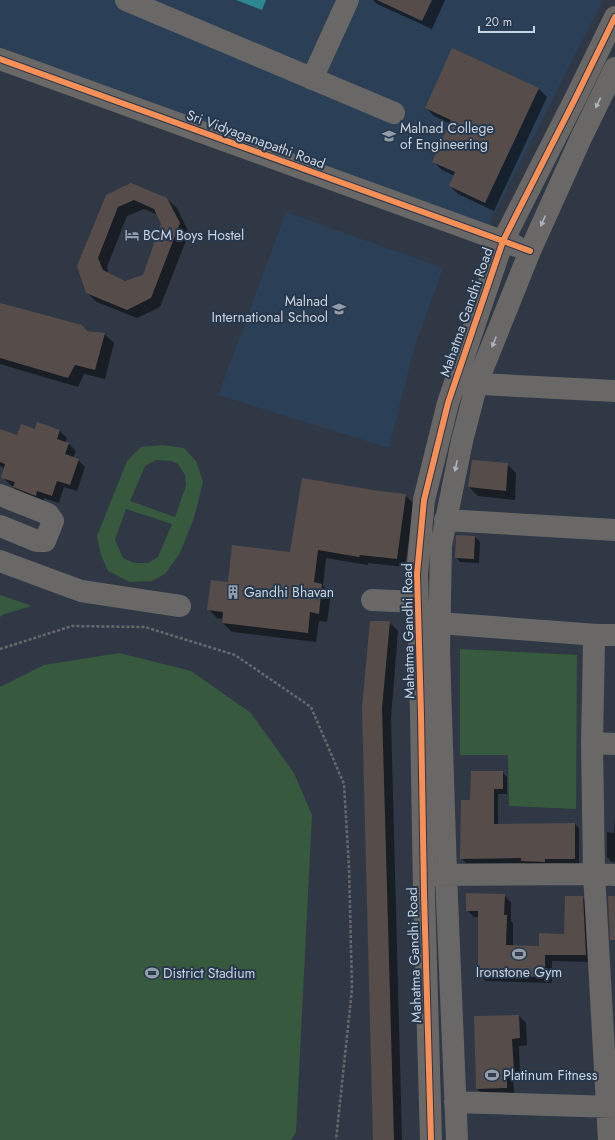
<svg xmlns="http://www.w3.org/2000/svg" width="615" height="1140" viewBox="0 0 615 1140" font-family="Jost,sans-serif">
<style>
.built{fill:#2b3f56}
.green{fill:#37593d;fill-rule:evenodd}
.water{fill:#2b8790}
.shadow{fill:#0007;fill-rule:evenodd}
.building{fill:#564d4b;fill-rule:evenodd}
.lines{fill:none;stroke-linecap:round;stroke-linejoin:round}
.path{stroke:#69696c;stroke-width:2.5;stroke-dasharray:3 2;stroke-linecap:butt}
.minor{stroke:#696867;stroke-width:22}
.cycleway-casing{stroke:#27374c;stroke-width:8}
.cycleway{stroke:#f78f57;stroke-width:6}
.oneway{fill:#acb3bc}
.labels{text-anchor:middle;stroke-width:4;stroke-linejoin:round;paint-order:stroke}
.poi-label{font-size:14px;fill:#c9d3e0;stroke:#27374c;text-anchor:start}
.street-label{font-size:14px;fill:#c9d3e0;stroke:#27374c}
</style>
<rect width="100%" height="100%" fill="#2f3844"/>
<!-- built -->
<path class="built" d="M 0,0 L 603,0 L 489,225 L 0,47 Z
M 286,212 L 443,268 L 414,349 L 389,448 L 218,395 Z"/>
<!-- green -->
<path class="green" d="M 162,445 L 184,448 L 196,461 L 203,482 L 194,518 L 180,553 L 165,574 L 152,581 L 130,582 L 108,571 L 101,555 L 97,536 L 127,461 L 141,447 ZM 156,460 L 171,461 L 178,464 L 185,475 L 186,486 L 175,517 L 130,501 L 145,466 ZM 126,509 L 172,524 L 158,557 L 148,563 L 134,563 L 123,558 L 115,540 Z
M 0,595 L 32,606 L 4,614 L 0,617 Z
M 460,649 L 577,655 L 576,809 L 509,806 L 508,755 L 460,755 Z
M 119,653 L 191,671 L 251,713 L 294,773 L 312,815 L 296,1132 L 291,1140 L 0,1140 L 0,687 L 44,665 Z"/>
<!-- water -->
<path class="water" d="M 236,0 L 266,0 L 262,10 Z"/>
<!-- shadow -->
<path class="shadow" d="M 373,0 L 445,0 L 432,29 L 377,4 Z
M 453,49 L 539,89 L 547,97 L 494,211 L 458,194 L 450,186 L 455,176 L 442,170 L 434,162 L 451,124 L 434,116 L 426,108 Z
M 107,195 L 167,199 L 177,208 L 189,233 L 160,307 L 137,318 L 97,302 L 87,293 ZM 144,209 L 158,215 L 162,224 L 144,276 L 124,282 L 109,275 L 107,267 L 127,216 Z
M 0,304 L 87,331 L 104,334 L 114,343 L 105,379 L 84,374 L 78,387 L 0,364 Z
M 36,431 L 60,431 L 67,438 L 65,443 L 69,444 L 76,451 L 73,458 L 78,460 L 85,467 L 77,491 L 64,487 L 59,503 L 44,498 L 43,502 L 21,494 L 2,477 L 5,468 L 0,466 L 0,436 L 18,436 Z
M 507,464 L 516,473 L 515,500 L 478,496 L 469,487 Z
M 379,492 L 405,495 L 414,504 L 405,567 L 368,563 L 368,565 L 326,558 L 323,586 L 331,593 L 327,622 L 319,621 L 316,642 L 232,632 L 223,623 L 223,619 L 217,618 L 208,609 L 229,584 L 290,553 Z
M 457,536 L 475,537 L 480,542 L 479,563 L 460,562 L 456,557 Z
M 389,622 L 398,631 L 391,718 L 402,1140 L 374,1140 L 363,708 Z
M 502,772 L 507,777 L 507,794 L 498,794 L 498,825 L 575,824 L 579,828 L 579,864 L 527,866 L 524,863 L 466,863 L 461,858 L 471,801 Z
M 615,814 L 615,862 L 612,862 L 607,857 L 607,832 L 614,833 Z
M 504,895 L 511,902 L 511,921 L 513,923 L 513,946 L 540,947 L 565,935 L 582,897 L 589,904 L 592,962 L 552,961 L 552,983 L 486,981 L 479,974 L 479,917 L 474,917 L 467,910 Z
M 519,1016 L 526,1023 L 527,1045 L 519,1046 L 520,1077 L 513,1077 L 514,1095 L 484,1096 L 477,1089 L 475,1017 Z"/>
<!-- building -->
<path class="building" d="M 377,0 L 432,0 L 422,21 Z
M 452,48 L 539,88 L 485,203 L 449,186 L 455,172 L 432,162 L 451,120 L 425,108 Z
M 131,183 L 167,198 L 180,223 L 151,298 L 127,310 L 86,293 L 77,266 L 106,195 ZM 134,200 L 154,209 L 161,224 L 143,275 L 125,281 L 103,270 L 98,258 L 118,207 Z
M 0,303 L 82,325 L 87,331 L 105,333 L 95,370 L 75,365 L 68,378 L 0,358 Z
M 37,422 L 60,430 L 57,439 L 69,443 L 65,454 L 79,459 L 70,485 L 57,481 L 52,496 L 37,491 L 36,496 L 13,487 L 15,482 L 1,478 L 5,464 L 0,462 L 0,429 L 17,435 L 21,424 L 35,429 Z
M 472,460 L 508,463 L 506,491 L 468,487 Z
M 302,478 L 379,491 L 406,494 L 397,559 L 360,555 L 359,557 L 318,550 L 314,582 L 322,584 L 319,614 L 310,612 L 308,633 L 222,623 L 223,612 L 207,610 L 211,580 L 228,582 L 232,545 L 290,552 Z
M 456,535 L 475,536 L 474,559 L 455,558 Z
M 370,621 L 390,621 L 382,708 L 394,1140 L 373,1140 L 362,708 Z
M 471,771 L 503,771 L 503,789 L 494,789 L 494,824 L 575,823 L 575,859 L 545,859 L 545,862 L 521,861 L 521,858 L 460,859 L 461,800 L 470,800 Z
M 466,893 L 505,894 L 504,915 L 507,915 L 506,945 L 539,946 L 539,933 L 564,934 L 565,896 L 583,896 L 586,955 L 545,955 L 545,977 L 478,975 L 478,911 L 466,911 Z
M 608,896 L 615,896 L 615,940 L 610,940 Z
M 519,1015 L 520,1038 L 512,1039 L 514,1070 L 507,1070 L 507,1088 L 476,1089 L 474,1016 Z"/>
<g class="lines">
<!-- path -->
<path class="path" d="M 0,649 L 72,626 L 145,627 L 235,655 L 311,707 L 344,784 L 349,867 L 352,989 L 336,1140"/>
<!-- minor -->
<path class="minor" d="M 126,0 L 394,113
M 0,59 L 516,246
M 312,79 L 348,0
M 462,383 L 615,391
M 0,495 L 48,514 L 53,521 L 45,541 L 37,541 L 0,526
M 445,520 L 615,530
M 0,561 L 81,591 L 180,606
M 372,600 L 418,602
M 439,623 L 597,635
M 615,635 L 597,635 L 594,642 L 592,743 L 615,744
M 592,743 L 594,874 L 609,1140
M 432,875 L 594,874 L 615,875
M 455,1102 L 615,1107
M 431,1140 L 424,893 L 421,714 L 417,574 L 424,500 L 448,403 L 503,241 L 576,97 L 615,17
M 457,1140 L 446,874 L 439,651 L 441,545 L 462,441 L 477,383 L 530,251 L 581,138 L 615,68"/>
<defs>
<path id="cycleway" d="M 0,59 L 503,241 L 530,251
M 431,1140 L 424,893 L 421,714 L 417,574 L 424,500 L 448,403 L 503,241 L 576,97 L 615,17"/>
</defs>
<!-- cycleway casing -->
<use href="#cycleway" class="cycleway-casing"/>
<!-- cycleway -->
<use href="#cycleway" class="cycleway"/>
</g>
<!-- one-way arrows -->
<defs><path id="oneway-solid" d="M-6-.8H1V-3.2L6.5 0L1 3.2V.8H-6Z"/></defs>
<g class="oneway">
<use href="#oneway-solid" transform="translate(598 103) rotate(116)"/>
<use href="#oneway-solid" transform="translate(543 221) rotate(114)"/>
<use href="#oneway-solid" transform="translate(494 342) rotate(112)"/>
<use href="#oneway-solid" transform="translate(456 466) rotate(102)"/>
</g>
<!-- icons -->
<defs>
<symbol id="university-bare" viewBox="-9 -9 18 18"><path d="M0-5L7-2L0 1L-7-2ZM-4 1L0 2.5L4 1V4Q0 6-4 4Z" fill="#939da9" stroke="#27374c" stroke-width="2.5" paint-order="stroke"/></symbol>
<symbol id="hotel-bare" viewBox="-9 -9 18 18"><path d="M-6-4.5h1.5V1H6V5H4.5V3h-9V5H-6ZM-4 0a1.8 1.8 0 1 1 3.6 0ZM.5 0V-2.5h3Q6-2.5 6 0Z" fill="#939da9" stroke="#27374c" stroke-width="2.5" paint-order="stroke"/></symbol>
<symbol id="school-bare" viewBox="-9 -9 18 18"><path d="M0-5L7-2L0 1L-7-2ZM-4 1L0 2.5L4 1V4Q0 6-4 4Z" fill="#939da9" stroke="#27374c" stroke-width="2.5" paint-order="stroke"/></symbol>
<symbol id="building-bare" viewBox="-9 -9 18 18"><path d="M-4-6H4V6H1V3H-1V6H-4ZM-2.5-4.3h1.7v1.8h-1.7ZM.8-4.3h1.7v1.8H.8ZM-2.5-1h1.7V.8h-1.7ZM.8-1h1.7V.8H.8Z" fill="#939da9" stroke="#27374c" stroke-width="2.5" paint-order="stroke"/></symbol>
<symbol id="stadium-bare" viewBox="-9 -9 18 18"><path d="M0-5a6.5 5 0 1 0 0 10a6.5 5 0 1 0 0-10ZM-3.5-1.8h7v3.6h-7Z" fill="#939da9" stroke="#27374c" stroke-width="2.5" paint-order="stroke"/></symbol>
</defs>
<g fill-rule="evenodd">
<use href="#university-bare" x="379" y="126" width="20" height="20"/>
<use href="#hotel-bare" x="122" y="225" width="20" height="20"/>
<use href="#school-bare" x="329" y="299" width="20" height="20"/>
<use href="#building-bare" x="223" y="582" width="20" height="20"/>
<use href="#stadium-bare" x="509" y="944" width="20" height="20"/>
<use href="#stadium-bare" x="142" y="963" width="20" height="20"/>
<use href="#stadium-bare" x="482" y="1065" width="20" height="20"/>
</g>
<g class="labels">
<!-- poi labels -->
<g class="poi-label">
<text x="400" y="133">Malnad College<tspan x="400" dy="16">of Engineering</tspan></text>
<text x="143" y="240">BCM Boys Hostel</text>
<text x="328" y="306" text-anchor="end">Malnad<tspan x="328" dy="16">International School</tspan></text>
<text x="244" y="597">Gandhi Bhavan</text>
<text x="519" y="977" text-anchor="middle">Ironstone Gym</text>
<text x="163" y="978">District Stadium</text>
<text x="503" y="1080">Platinum Fitness</text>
</g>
<!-- street labels -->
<g class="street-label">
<text transform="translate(256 139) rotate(20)" y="5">Sri Vidyaganapathi Road</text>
<text transform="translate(466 312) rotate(-71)" y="5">Mahatma Gandhi Road</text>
<text transform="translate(408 631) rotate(-91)" y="5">Mahatma Gandhi Road</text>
<text transform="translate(414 955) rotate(-92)" y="5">Mahatma Gandhi Road</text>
</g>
</g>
<!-- scale -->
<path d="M479 26v6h55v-6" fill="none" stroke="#c9d3e0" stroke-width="2"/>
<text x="485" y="26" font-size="12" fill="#c9d3e0" stroke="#27374c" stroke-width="3" paint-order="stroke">20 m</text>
</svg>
